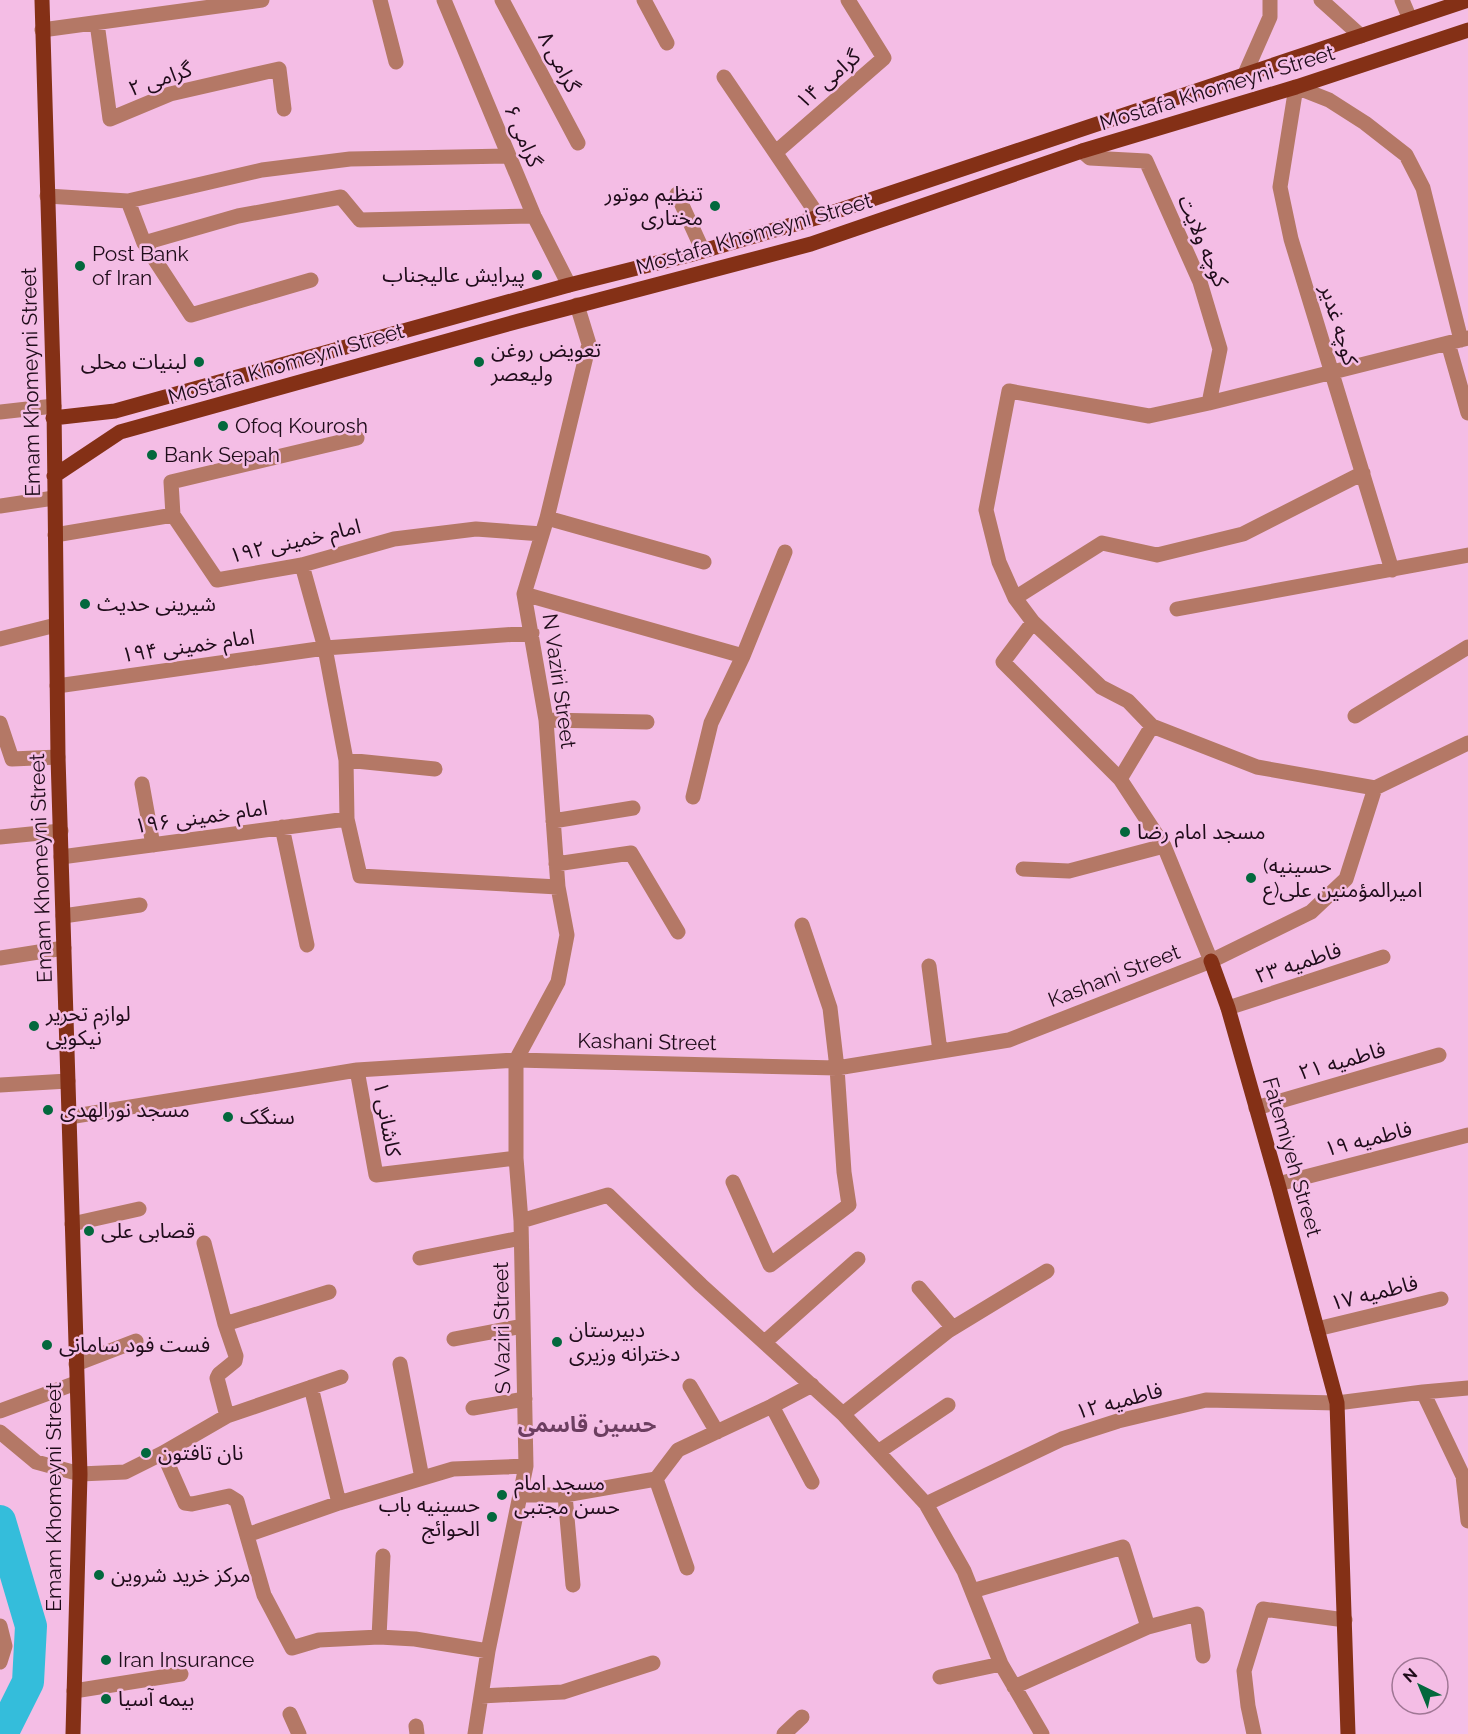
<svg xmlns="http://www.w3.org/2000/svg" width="1468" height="1734" viewBox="0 0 1468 1734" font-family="Raleway,'Noto Sans Arabic',sans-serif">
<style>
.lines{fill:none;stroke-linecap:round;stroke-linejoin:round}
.river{stroke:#34bddb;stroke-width:32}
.minor{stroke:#b47866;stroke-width:15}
.major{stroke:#843016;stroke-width:15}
.poi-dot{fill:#03683d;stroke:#f4bde5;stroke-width:2}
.labels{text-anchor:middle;stroke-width:5;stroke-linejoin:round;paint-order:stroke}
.street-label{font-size:21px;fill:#1f0c1a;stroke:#f4bde5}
.poi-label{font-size:21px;fill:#1f0c1a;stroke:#f4bde5;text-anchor:start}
.neighbourhood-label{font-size:22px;font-weight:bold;fill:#6c3e60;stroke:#f4bde5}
</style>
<rect width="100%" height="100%" fill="#f4bde5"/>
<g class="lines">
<!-- river -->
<path class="river" d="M 0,1521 L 31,1626 L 28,1682 L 2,1734"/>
<!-- minor -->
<path class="minor" d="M 380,0 L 396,62
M 444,0 L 534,216 L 569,285
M 502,0 L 578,143
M 644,0 L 667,43
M 1321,0 L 1361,36
M 1402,0 L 1410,19
M 97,23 L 110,119 L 170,94 L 279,69 L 284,109
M 42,30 L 262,0
M 1244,76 L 1270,17 L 1270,0
M 724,77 L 819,217
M 1082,151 L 1090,158 L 1146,161 L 1200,282 L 1220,349 L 1209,403
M 776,152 L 884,58 L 848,0
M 677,194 L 703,251
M 47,196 L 128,201 L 262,170 L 350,159 L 508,156
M 128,201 L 144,243 L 191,315 L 311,280
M 144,243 L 238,216 L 341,197 L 360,220 L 534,216
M 1448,343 L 1468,413
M 0,412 L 54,406
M 0,506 L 54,498
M 173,515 L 171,482 L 357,438
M 547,518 L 704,562
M 55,535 L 173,515 L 217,580 L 302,565 L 394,539 L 476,529 L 542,534
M 302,565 L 325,648 L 346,760 L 347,819 L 360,876 L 558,887
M 1392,570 L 1291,239 L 1280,187 L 1296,87 L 1329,100 L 1365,123 L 1406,155 L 1423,188 L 1461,340
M 524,594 L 743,656
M 1015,598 L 1102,543 L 1157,555 L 1243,534 L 1363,473
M 1177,609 L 1468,555
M 1033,622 L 1003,662 L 1120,779 L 1164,846 L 1211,961
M 0,639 L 56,625
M 57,686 L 325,648 L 532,633
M 1355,716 L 1468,647
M 546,720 L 647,722
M 0,723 L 12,759 L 58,757
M 1152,726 L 1128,701 L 1101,687 L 1033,622 L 1015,598 L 999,562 L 986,510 L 1009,391 L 1149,416 L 1209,403 L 1468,338
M 346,760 L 435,769
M 1120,779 L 1152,726 L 1257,767 L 1375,788
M 142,784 L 153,845
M 693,797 L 711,723 L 743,656 L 785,552
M 553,821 L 633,808
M 282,827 L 307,945
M 0,837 L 61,831
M 61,857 L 347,819
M 556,864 L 631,853 L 678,932
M 1023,869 L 1069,871 L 1164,846
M 63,916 L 140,905
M 0,958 L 64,948
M 929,966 L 940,1051
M 1228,1008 L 1383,957
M 357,1070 L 376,1175 L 516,1158
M 0,1085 L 68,1081
M 1256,1108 L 1439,1055
M 69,1117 L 357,1070 L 516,1060 L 837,1068 L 1009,1040 L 1211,961 L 1311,912 L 1346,879 L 1375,788 L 1468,743
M 733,1182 L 770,1265 L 849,1205 L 844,1172 L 837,1068 L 830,1008 L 802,925
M 1278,1184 L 1468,1135
M 521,1221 L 608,1195 L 701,1285 L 843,1414 L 926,1504 L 964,1571 L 1001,1664 L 1042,1734
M 72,1224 L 139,1209
M 204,1243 L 225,1324 L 236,1356 L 235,1361 L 219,1374 L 217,1378 L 227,1416
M 420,1258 L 521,1238
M 919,1288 L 953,1328
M 225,1324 L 329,1292
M 1317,1329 L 1441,1299
M 454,1339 L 523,1326
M 765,1342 L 858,1259
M 76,1364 L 136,1341
M 400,1364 L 422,1478
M 690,1386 L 717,1432
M 311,1387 L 339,1503
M 1423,1392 L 1468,1388
M 772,1406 L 812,1482
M 473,1408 L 525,1399
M 0,1411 L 76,1383
M 843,1414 L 948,1331 L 1047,1271
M 0,1432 L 36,1462 L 80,1474 L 125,1472 L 163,1453 L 227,1416 L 341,1377
M 878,1452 L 948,1405
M 163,1453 L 185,1503 L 192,1504 L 229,1496 L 237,1501 L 264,1595 L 292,1648 L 319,1640 L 379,1637 L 415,1639 L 488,1651
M 656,1479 L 687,1568
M 521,1495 L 565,1495 L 656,1479 L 678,1450 L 772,1406 L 812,1385
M 565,1495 L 573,1585
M 926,1504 L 1062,1439 L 1118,1421 L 1206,1400 L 1337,1403 L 1423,1392 L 1463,1476 L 1468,1521
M 247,1535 L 339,1503 L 453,1469 L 526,1466
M 972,1591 L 1123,1547 L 1148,1627
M 0,1626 L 5,1646 L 0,1662
M 379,1637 L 383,1556
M 940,1677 L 1001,1664
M 1014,1687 L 1148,1627 L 1197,1614 L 1203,1656
M 74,1691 L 181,1674
M 481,1696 L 563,1692 L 653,1663
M 290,1714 L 299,1734
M 416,1726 L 417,1734
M 475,1734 L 488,1651 L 526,1466 L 521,1221 L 516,1158 L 516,1060 L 558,982 L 567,935 L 558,887 L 546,720 L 524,594 L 547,518 L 589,344 L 577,305
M 784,1734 L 802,1717
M 1254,1734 L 1248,1706 L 1244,1671 L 1263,1609 L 1345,1620"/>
<!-- major -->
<path class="major" d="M 42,0 L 54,406 L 58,757 L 80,1474 L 73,1734
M 53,418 L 115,411 L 569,285 L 689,255 L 819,217 L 1468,0
M 54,476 L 120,432 L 519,321 L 811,244 L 1082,151 L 1296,87 L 1468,30
M 1211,961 L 1228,1008 L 1278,1184 L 1337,1403 L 1348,1734"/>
</g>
<!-- markers -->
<g class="poi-dot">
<circle cx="715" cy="206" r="6"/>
<circle cx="80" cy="266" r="6"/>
<circle cx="537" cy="275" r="6"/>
<circle cx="199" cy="362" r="6"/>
<circle cx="479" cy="362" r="6"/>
<circle cx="223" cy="426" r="6"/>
<circle cx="152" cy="455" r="6"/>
<circle cx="85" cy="604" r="6"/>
<circle cx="1125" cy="832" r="6"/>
<circle cx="1251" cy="878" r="6"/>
<circle cx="34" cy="1026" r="6"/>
<circle cx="48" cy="1110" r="6"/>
<circle cx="228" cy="1117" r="6"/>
<circle cx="89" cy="1231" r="6"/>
<circle cx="557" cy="1342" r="6"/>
<circle cx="47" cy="1345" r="6"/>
<circle cx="146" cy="1453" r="6"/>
<circle cx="502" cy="1495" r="6"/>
<circle cx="492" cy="1517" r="6"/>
<circle cx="99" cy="1575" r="6"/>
<circle cx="106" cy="1660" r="6"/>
<circle cx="106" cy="1699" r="6"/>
</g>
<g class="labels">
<!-- street labels -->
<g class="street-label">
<text transform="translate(559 62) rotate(62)" y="7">گرامی ۸</text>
<text transform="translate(160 79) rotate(-19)" y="7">گرامی ۲</text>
<text transform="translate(828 79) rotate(-41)" y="7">گرامی ۱۴</text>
<text transform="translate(1217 88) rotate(-17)" y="7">Mostafa Khomeyni Street</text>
<text transform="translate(523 136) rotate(67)" y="7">گرامی ۶</text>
<text transform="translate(754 234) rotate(-16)" y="7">Mostafa Khomeyni Street</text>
<text transform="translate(1203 241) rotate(67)" y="7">کوچه ولایت</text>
<text transform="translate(1339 325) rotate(73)" y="7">کوچه غدیر</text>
<text transform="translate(286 364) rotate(-16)" y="7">Mostafa Khomeyni Street</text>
<text transform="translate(31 382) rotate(-91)" y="7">Emam Khomeyni Street</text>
<text transform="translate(295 541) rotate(-13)" y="7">امام خمینی ۱۹۲</text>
<text transform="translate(188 646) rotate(-8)" y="7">امام خمینی ۱۹۴</text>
<text transform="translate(559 681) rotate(82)" y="7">N Vaziri Street</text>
<text transform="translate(201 817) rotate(-8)" y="7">امام خمینی ۱۹۶</text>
<text transform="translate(41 868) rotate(-92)" y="7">Emam Khomeyni Street</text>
<text transform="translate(1298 963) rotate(-18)" y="7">فاطمیه ۲۳</text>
<text transform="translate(1114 976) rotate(-21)" y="7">Kashani Street</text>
<text transform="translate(647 1042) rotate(1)" y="7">Kashani Street</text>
<text transform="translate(1342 1061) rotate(-16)" y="7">فاطمیه ۲۱</text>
<text transform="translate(387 1119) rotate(80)" y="7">کاشانی ۱</text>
<text transform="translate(1368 1139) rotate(-14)" y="7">فاطمیه ۱۹</text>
<text transform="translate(1292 1157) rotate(74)" y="7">Fatemiyeh Street</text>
<text transform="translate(1374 1293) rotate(-14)" y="7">فاطمیه ۱۷</text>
<text transform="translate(502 1328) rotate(-91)" y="7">S Vaziri Street</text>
<text transform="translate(1119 1401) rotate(-15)" y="7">فاطمیه ۱۲</text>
<text transform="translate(54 1497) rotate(-90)" y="7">Emam Khomeyni Street</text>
</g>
<!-- poi labels -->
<g class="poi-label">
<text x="703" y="201" text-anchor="end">تنظیم موتور<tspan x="703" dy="24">مختاری</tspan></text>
<text x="92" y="261">Post Bank<tspan x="92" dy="24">of Iran</tspan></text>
<text x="525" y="282" text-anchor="end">پیرایش عالیجناب</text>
<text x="491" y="357">تعویض روغن<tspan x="491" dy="24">ولیعصر</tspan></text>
<text x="187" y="369" text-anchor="end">لبنیات محلی</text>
<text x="235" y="433">Ofoq Kourosh</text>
<text x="164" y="462">Bank Sepah</text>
<text x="97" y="611">شیرینی حدیث</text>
<text x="1137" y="839">مسجد امام رضا</text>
<text x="1263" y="873">(حسینیه<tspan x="1263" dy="24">امیرالمؤمنین علی(ع</tspan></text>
<text x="46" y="1021">لوازم تحریر<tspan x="46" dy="24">نیکویی</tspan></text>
<text x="60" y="1117">مسجد نورالهدی</text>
<text x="240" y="1124">سنگک</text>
<text x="101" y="1238">قصابی علی</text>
<text x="569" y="1337">دبیرستان<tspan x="569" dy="24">دخترانه وزیری</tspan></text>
<text x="59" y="1352">فست فود سامانی</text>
<text x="158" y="1460">نان تافتون</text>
<text x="514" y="1490">مسجد امام<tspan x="514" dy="24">حسن مجتبی</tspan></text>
<text x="480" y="1512" text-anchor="end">حسینیه باب<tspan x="480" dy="24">الحوائج</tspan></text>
<text x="111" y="1582">مرکز خرید شروین</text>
<text x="118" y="1667">Iran Insurance</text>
<text x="118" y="1706">بیمه آسیا</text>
</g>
<!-- neighbourhood labels -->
<g class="neighbourhood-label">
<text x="587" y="1432">حسین قاسمی</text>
</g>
</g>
<!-- north arrow -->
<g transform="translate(1420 1686) rotate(317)"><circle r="28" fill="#f4bde5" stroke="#9f7694" stroke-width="1.5"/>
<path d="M0-4.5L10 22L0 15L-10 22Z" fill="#03683d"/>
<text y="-9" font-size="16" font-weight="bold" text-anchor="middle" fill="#1f0c1a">N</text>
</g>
</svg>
